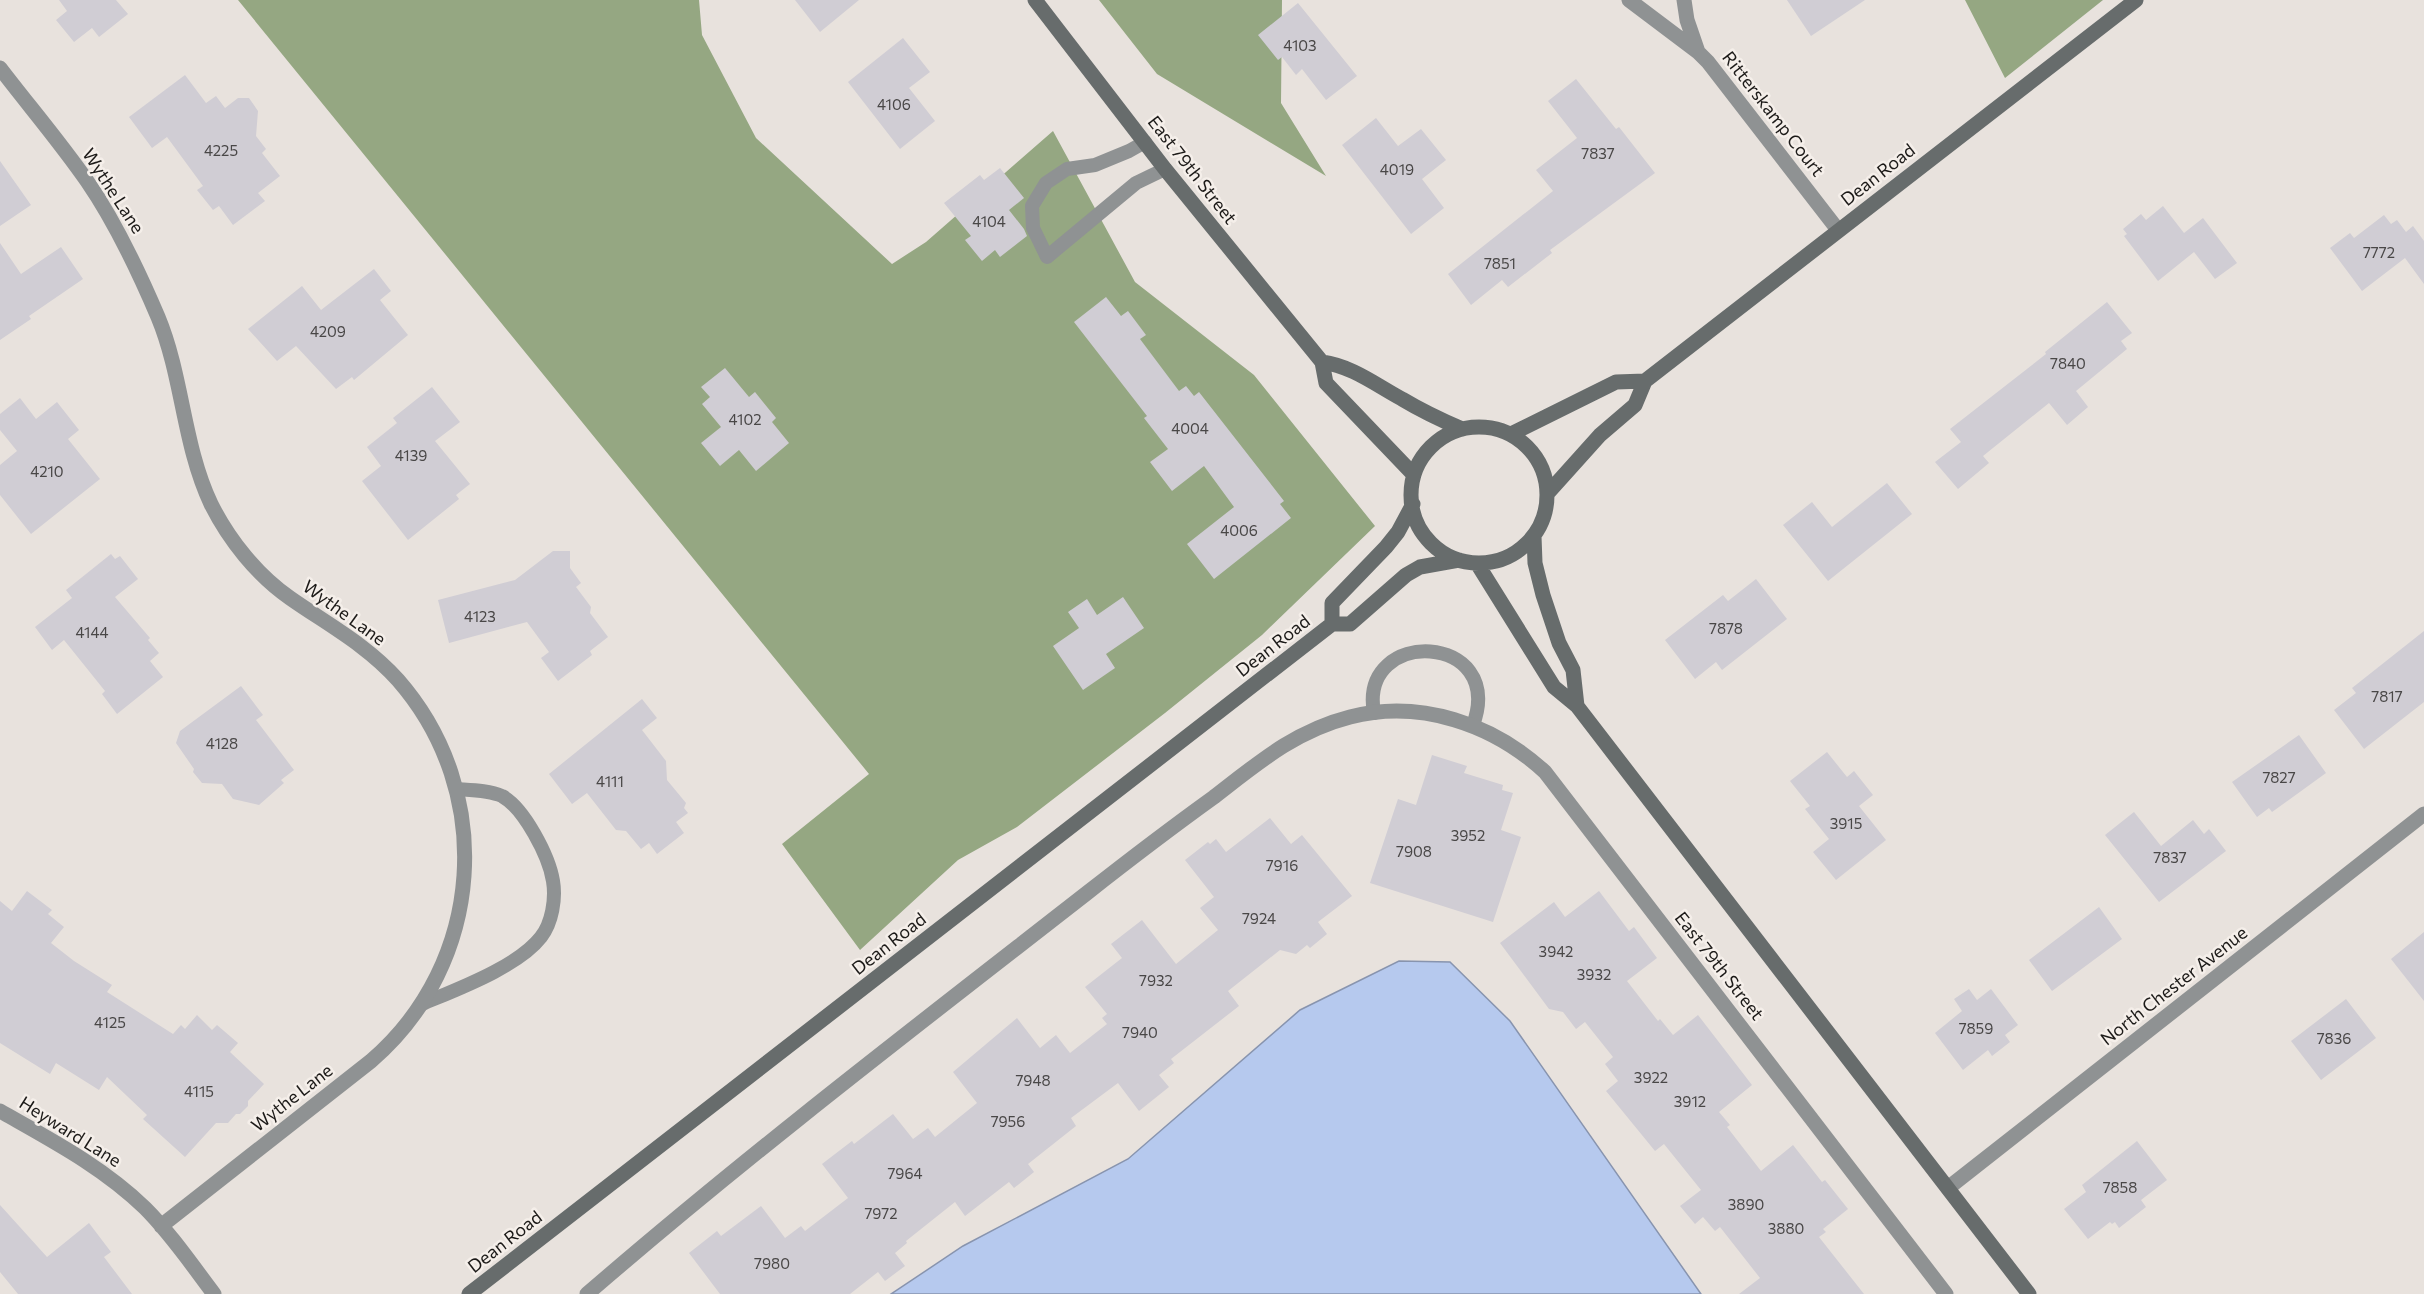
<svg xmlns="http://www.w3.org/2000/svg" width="2424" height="1294" viewBox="0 0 2424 1294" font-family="Commissioner,sans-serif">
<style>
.forest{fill:#95a782}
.water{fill:#b6c9ee;stroke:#8894ae;stroke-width:1.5}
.building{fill:#d0cdd4}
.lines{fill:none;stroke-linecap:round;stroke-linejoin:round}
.lane{stroke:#8f9293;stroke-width:14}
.street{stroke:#8f9293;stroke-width:15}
.secondary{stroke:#676c6c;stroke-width:15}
.labels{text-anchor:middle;stroke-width:5;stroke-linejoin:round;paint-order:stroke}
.number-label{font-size:15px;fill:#494747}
.street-label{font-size:18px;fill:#1c1a18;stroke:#f5efea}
</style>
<rect width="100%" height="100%" fill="#e8e2dd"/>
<!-- forest -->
<path class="forest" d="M 238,0 L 699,0 L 702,35 L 756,138 L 892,264 L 926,242 L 1053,131 L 1135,282 L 1254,375 L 1375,526 L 1262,635 L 1165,713 L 1017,827 L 958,860 L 860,950 L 782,844 L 869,774 Z
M 1099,0 L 1282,0 L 1281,103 L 1326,176 L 1157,74 Z
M 1965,0 L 2103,0 L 2005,78 Z"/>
<!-- water -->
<path class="water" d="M 1399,961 L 1450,962 L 1510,1021 L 1701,1294 L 891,1294 L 963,1246 L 1128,1159 L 1300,1010 Z"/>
<!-- building -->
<path class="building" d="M 59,0 L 116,0 L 128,14 L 99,37 L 92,28 L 74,42 L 56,20 L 67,11 Z
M 795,0 L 859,0 L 820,32 Z
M 1787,0 L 1865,0 L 1811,36 Z
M 1298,3 L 1357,76 L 1326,100 L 1302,69 L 1296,75 L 1282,57 L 1278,60 L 1258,35 Z
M 903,38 L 930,72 L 909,88 L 935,121 L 900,149 L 848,82 Z
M 185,75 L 206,103 L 216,96 L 225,108 L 238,98 L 249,98 L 258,111 L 256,136 L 266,149 L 262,153 L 280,176 L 258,193 L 265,201 L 233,225 L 219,206 L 213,210 L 197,190 L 203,186 L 167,137 L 152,148 L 129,117 Z
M 1576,79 L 1616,129 L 1619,127 L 1655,173 L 1550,250 L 1552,253 L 1508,287 L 1502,280 L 1471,305 L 1448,274 L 1553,191 L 1536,170 L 1577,138 L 1548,101 Z
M 1376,118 L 1398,146 L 1421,129 L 1446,160 L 1422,179 L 1444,208 L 1411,234 L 1342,145 Z
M 0,161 L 31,205 L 0,226 Z
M 1000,168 L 1024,198 L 1009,210 L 1024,229 L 1027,236 L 1000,257 L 995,250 L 982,261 L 965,240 L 971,236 L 944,203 L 980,175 L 984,180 Z
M 2163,206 L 2184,233 L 2203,218 L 2237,263 L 2215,279 L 2194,252 L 2158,281 L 2124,236 L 2127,234 L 2123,229 L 2141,214 L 2146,220 Z
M 2384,215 L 2391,224 L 2397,220 L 2406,232 L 2413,226 L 2424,241 L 2424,284 L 2405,258 L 2362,291 L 2330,248 L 2350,233 L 2354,238 Z
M 0,243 L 21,274 L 61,247 L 83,279 L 29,316 L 31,319 L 0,340 Z
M 374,269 L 391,291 L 380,300 L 408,335 L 354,380 L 352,377 L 336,389 L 296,346 L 277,361 L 248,329 L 302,286 L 321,310 Z
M 1106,297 L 1121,316 L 1128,311 L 1146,335 L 1140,339 L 1179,391 L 1186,386 L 1194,396 L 1199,392 L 1284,501 L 1280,504 L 1291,518 L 1214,579 L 1187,544 L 1234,507 L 1204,466 L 1172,491 L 1150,462 L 1168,449 L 1144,418 L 1147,416 L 1074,322 Z
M 2107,302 L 2132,333 L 2121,341 L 2127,349 L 2076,391 L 2088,407 L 2067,425 L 2049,403 L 1983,456 L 1989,463 L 1958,489 L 1935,462 L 1961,442 L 1950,429 L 2046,354 L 2045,352 Z
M 725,368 L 749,397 L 755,392 L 776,418 L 772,422 L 789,443 L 756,471 L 739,450 L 720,466 L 701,443 L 721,427 L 702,404 L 710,397 L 701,387 Z
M 432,387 L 460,422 L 435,441 L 470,484 L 456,495 L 459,499 L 408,540 L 362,481 L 381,466 L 367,447 L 397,423 L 393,418 Z
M 20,398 L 36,419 L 57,402 L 79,430 L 68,439 L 100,479 L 31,534 L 0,495 L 0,465 L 17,451 L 0,430 L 0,414 Z
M 1887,483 L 1912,514 L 1828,581 L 1783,525 L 1812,502 L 1832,527 Z
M 553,551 L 570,551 L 570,568 L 581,583 L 576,587 L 591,607 L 590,613 L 608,637 L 590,651 L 592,655 L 558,681 L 541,658 L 549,652 L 527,622 L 449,643 L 438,600 L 515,580 Z
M 111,554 L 115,559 L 120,556 L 138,579 L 115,597 L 150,638 L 148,640 L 159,653 L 150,661 L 163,677 L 117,714 L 102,694 L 105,691 L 64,640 L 52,650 L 35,627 L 72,598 L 66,590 Z
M 1756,579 L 1787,619 L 1722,670 L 1716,662 L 1695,679 L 1665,640 L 1723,595 L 1728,601 Z
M 1123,597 L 1144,628 L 1106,654 L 1115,668 L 1083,690 L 1053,646 L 1079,628 L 1068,612 L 1087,599 L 1097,615 Z
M 2424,631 L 2424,702 L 2364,749 L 2334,710 L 2356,693 L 2352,688 Z
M 241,686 L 263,715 L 256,720 L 294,770 L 281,780 L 284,783 L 259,805 L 233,799 L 222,784 L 202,783 L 193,772 L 194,769 L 176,743 L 180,731 Z
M 642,699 L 657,718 L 642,730 L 666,761 L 667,780 L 686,803 L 684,808 L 688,813 L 676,822 L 684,833 L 657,854 L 649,843 L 641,849 L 626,831 L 616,830 L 587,793 L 572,804 L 549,774 Z
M 2299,735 L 2326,773 L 2272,812 L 2269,808 L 2257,817 L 2232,782 Z
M 1827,752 L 1847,777 L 1854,771 L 1873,795 L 1859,806 L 1886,840 L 1836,880 L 1813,852 L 1829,839 L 1805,809 L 1810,806 L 1790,781 Z
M 1432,755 L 1467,766 L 1464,773 L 1503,785 L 1502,790 L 1513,793 L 1501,830 L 1521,837 L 1493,922 L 1370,883 L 1398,799 L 1416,805 Z
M 2134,812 L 2161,846 L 2193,820 L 2204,834 L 2209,829 L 2226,851 L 2159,902 L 2105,835 Z
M 1270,818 L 1291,844 L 1302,835 L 1352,896 L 1318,922 L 1327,934 L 1310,948 L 1307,945 L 1296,954 L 1280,950 L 1228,991 L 1239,1006 L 1171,1059 L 1174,1063 L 1159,1075 L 1169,1087 L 1139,1111 L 1118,1083 L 1071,1118 L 1076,1126 L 1028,1164 L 1034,1172 L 1014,1188 L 1009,1182 L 965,1216 L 955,1202 L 906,1241 L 907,1243 L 895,1253 L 905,1266 L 885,1281 L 878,1272 L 850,1294 L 720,1294 L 689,1253 L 717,1231 L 721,1236 L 761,1206 L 785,1238 L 801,1226 L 805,1231 L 848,1198 L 822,1164 L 852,1141 L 854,1144 L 893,1114 L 913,1139 L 928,1128 L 935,1137 L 977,1103 L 953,1072 L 1017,1018 L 1040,1048 L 1056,1035 L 1070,1053 L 1107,1024 L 1102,1018 L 1107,1014 L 1085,987 L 1122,958 L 1111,944 L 1142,920 L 1176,964 L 1218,930 L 1200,908 L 1214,897 L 1185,860 L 1208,842 L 1210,844 L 1216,839 L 1226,852 Z
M 27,891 L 52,910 L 48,914 L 64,927 L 51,943 L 74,961 L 112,985 L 107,992 L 173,1034 L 181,1025 L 185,1029 L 197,1015 L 212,1030 L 217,1025 L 238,1043 L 230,1052 L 264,1084 L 248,1101 L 248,1106 L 240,1114 L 236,1114 L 228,1123 L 216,1123 L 185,1157 L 143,1119 L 147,1115 L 107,1077 L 99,1090 L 56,1063 L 50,1074 L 0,1043 L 0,901 L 12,911 Z
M 1599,891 L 1629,931 L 1634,927 L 1657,958 L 1627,981 L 1658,1021 L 1660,1019 L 1673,1035 L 1698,1015 L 1752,1085 L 1719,1112 L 1730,1125 L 1727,1127 L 1761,1171 L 1793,1145 L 1822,1182 L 1825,1180 L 1848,1209 L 1823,1229 L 1826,1232 L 1819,1237 L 1864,1294 L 1739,1294 L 1760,1278 L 1720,1227 L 1715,1231 L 1703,1217 L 1695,1224 L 1680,1206 L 1701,1190 L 1664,1144 L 1655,1151 L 1606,1091 L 1618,1081 L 1605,1064 L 1613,1057 L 1585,1022 L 1576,1029 L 1563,1012 L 1549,1009 L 1500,943 L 1554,902 L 1565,917 Z
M 2099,907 L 2122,939 L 2052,991 L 2029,960 Z
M 2424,932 L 2424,1001 L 2391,959 Z
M 1969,989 L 1977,1000 L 1991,989 L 2018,1025 L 2005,1035 L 2010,1042 L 1992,1056 L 1988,1050 L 1963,1070 L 1935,1033 L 1962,1011 L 1954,999 Z
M 2346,999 L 2376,1038 L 2321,1080 L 2291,1041 Z
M 2137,1141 L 2167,1180 L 2141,1200 L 2146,1207 L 2119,1228 L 2115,1222 L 2112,1224 L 2110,1222 L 2088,1239 L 2064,1209 L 2086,1192 L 2082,1185 Z
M 0,1205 L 47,1257 L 89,1223 L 111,1252 L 104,1257 L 132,1294 L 18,1294 L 0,1272 Z"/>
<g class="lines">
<!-- lane -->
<path class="lane" d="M 1145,142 L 1129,151 L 1095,165 L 1067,169 L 1046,183 L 1032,206 L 1033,228 L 1047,257 L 1136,183 L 1165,169
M 1374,713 C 1358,626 1507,632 1473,725
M 422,1004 C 455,990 518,967 541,937 C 552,923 556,899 553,881 C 549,856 524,808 502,796 C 489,790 470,790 456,789"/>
<!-- street -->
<path class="street" d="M 1629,0 L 1698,52 L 1687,20 L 1684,0
M 1698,52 L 1708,62 L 1838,230
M 0,68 C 29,106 60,142 87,181 C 116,223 138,270 158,317 C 183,377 183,445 211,504 C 229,540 257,575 290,598 C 327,624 367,645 398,680 C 496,792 485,963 371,1061 L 161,1226
M 0,1111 C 51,1140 103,1167 145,1208 C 171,1234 192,1265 214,1294
M 1948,1188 L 2424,814
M 587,1294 C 749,1154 919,1024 1087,893 C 1129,860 1171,828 1214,797 C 1258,763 1295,731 1350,717 C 1420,699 1493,724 1545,772 L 1946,1294"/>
<!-- secondary -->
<path class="secondary" d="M 1035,0 L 1165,169 L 1322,362 L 1326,383 L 1414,475
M 1322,362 C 1352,366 1376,385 1402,399 C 1422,411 1441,420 1462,429
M1411 495a68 68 0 1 1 136 0a68 68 0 1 1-136 0Z
M 1511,434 L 1616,382 L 1645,381
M 1547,494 L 1600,435 L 1635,405 L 1645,381 L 2136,0
M 1534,536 L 1535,563 L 1543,595 L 1559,643 L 1573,670 L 1577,706
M 1478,565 L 1554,687 L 1577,706 L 2029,1294
M 1332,624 L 1332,603 L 1386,547 L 1398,532 L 1413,504
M 469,1294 L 1332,624 L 1350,624 L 1406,575 L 1420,567 L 1459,560"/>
</g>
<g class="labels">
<!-- number labels -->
<g class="number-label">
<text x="1300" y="51">4103</text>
<text x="894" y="110">4106</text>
<text x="221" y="156">4225</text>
<text x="1598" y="159">7837</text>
<text x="1397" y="175">4019</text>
<text x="989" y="227">4104</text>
<text x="2379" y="258">7772</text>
<text x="1500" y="269">7851</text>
<text x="328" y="337">4209</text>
<text x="2068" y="369">7840</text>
<text x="745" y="425">4102</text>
<text x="1190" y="434">4004</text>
<text x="411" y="461">4139</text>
<text x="47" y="477">4210</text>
<text x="1239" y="536">4006</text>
<text x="480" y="622">4123</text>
<text x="1726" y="634">7878</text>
<text x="92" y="638">4144</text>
<text x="2387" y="702">7817</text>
<text x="222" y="749">4128</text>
<text x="2279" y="783">7827</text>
<text x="610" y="787">4111</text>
<text x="1846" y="829">3915</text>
<text x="1468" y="841">3952</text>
<text x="1414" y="857">7908</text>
<text x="2170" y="863">7837</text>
<text x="1282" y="871">7916</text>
<text x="1259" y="924">7924</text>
<text x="1556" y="957">3942</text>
<text x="1594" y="980">3932</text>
<text x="1156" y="986">7932</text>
<text x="110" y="1028">4125</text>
<text x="1976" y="1034">7859</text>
<text x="1140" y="1038">7940</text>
<text x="2334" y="1044">7836</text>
<text x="1651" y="1083">3922</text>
<text x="1033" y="1086">7948</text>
<text x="199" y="1097">4115</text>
<text x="1690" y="1107">3912</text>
<text x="1008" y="1127">7956</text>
<text x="905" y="1179">7964</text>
<text x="2120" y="1193">7858</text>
<text x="1746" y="1210">3890</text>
<text x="881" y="1219">7972</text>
<text x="1786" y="1234">3880</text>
<text x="772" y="1269">7980</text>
</g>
<!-- street labels -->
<g class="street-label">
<text transform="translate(1773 114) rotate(52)" y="6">Ritterskamp Court</text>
<text transform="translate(1192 170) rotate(52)" y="6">East 79th Street</text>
<text transform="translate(1878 175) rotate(-38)" y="6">Dean Road</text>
<text transform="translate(113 191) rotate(57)" y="6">Wythe Lane</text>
<text transform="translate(344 613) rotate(36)" y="6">Wythe Lane</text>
<text transform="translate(1273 646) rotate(-38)" y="6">Dean Road</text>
<text transform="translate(889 944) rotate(-38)" y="6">Dean Road</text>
<text transform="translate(1719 966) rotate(52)" y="6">East 79th Street</text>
<text transform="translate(2174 986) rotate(-38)" y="6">North Chester Avenue</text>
<text transform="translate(292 1098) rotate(-38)" y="6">Wythe Lane</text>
<text transform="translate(70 1132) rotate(32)" y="6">Heyward Lane</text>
<text transform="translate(505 1242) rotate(-38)" y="6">Dean Road</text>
</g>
</g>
</svg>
